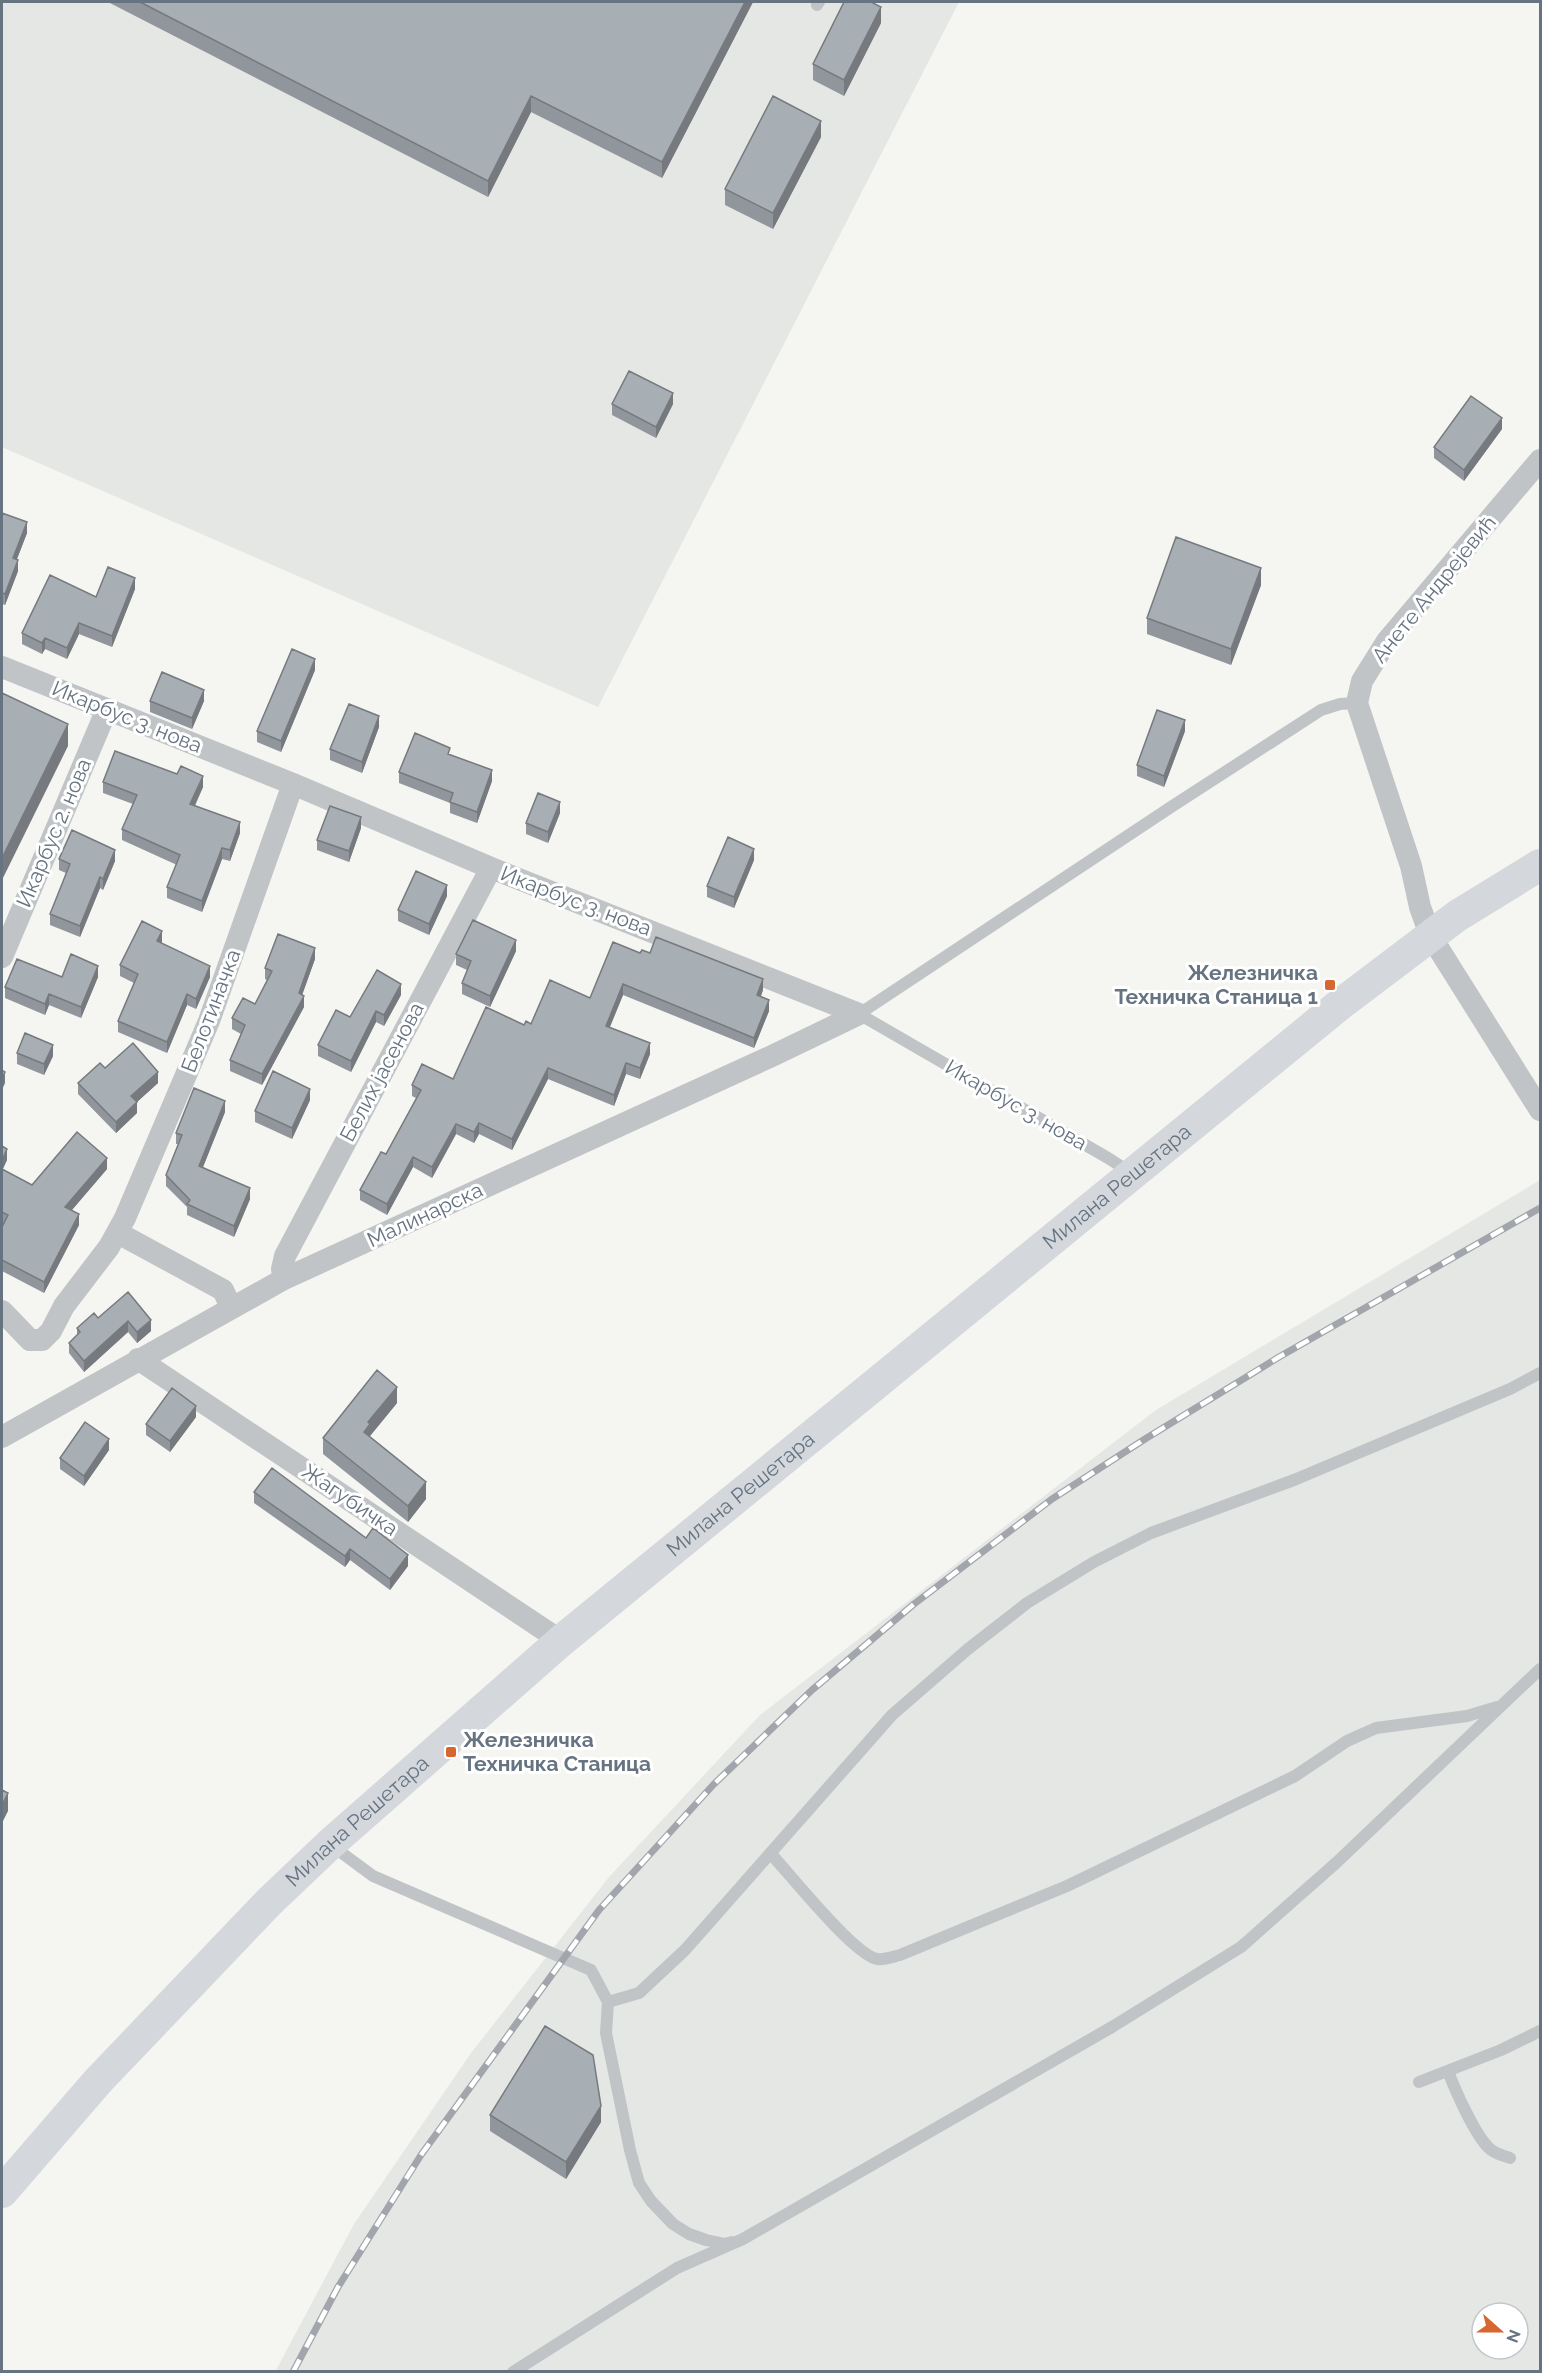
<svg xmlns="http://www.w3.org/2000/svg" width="1542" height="2373" viewBox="0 0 1542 2373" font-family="Raleway,sans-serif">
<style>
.built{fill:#e5e7e5;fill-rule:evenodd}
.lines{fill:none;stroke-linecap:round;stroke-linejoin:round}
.lane{stroke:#c0c4c7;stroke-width:12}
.street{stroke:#c0c4c7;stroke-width:22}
.secondary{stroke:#d4d8dc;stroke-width:32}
.rail-casing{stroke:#a2a6ac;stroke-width:7}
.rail{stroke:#fff;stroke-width:4.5;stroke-dasharray:14;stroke-linecap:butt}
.wall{fill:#90969b}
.shaded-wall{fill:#767a7e}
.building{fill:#a8afb4;stroke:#767a7e;stroke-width:1.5}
.poi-dot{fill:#d76630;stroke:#fff;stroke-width:2}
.labels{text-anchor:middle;stroke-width:6;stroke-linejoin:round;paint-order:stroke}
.street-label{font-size:21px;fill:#667381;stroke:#fff}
.poi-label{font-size:21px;font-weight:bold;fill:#667381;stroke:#fff;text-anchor:end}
</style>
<rect width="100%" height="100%" fill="#f5f5f2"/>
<!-- built -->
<path class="built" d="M 2,2 L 959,2 L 598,707 L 2,447 Z
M 1540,1180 L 1540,2371 L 275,2372 L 354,2224 L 471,2053 L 609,1877 L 760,1715 L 1156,1410 ZM 1482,2313 L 1518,2313 L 1518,2349 L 1482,2349 Z"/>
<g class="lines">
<!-- lane -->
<path class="lane" d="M 817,5 L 819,2
M 1130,1175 L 1122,1167 L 1108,1158 L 859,1014 L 1171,807 L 1321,710 L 1340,704 L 1357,703
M 331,1845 L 373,1876 L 591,1970 L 608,2002 L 606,2033 L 630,2150 L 639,2183 L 651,2201 L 673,2224 L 689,2234 L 706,2240 L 725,2244 L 732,2242
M 770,1853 C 790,1874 853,1954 877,1959 C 885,1960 892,1957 900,1955 L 1067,1886 L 1295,1776 L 1347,1741 L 1376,1728 L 1467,1716 L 1497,1707
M 608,2002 L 639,1993 L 685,1950 L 892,1715 L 968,1649 L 1027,1603 L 1094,1562 L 1151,1533 L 1294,1480 L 1510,1389 L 1540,1373
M 1448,2071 C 1455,2090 1475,2135 1489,2148 C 1495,2154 1502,2155 1510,2158
M 1419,2082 L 1501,2050 L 1540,2031
M 513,2372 L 677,2268 L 743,2239 L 1112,2027 L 1241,1947 L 1336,1863 L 1540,1669"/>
<!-- street -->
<path class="street" d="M 1540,460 L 1387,641 L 1362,681 L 1357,703 L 1411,866 L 1420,907 L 1430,935 L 1540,1110
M 2,667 L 293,784 L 491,868 L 859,1014
M 2,957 L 107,709
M 118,1233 L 223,1290 L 231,1307
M 284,1279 L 282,1269 L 285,1256 L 491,868
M 2,1311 L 30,1340 L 42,1340 L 51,1331 L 64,1306 L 109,1247 L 125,1218 L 209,1021 L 293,784
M 138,1359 L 561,1641
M 2,1437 L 284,1279 L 774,1055 L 859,1014"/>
<!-- secondary -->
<path class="secondary" id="s1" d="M 2,2192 L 98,2081 L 269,1902 L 330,1844 L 561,1641 L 1338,1006 L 1457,916 L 1540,865"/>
<defs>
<path id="rail" d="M 293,2372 L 338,2287 L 421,2155 L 599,1910 L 714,1784 L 812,1690 L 914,1604 L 1052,1499 L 1145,1439 L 1279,1357 L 1540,1208"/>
</defs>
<!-- rail casing -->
<use href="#rail" class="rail-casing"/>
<!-- rail -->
<use href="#rail" class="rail"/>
</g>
<!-- wall -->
<path class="wall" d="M 108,2 L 753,2 L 662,178 L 531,112 L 488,197 Z
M 881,23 L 844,96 L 813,80 L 813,64 Z
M 821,137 L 773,229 L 725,205 L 725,189 Z
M 612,404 L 673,404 L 656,438 L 612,415 Z
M 1502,429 L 1464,481 L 1434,458 L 1434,447 Z
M 2,513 L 27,533 L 17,559 L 18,571 L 5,605 L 2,604 Z
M 1261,585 L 1231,665 L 1147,634 L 1147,618 Z
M 135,589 L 112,647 L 79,634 L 67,659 L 45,649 L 42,654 L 22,644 L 22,633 L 96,597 Z
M 315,670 L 281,752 L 257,742 L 257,731 Z
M 150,701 L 204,701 L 192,729 L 150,712 Z
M 379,727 L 362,773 L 330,760 L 330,749 Z
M 1185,731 L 1164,787 L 1137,776 L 1137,765 Z
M 450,755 L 492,781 L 477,823 L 450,813 L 450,803 L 399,783 L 399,772 Z
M 103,782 L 203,787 L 195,806 L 240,833 L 230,861 L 222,859 L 202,912 L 167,898 L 167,887 L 177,865 L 122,840 L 122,829 L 133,804 L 103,793 Z
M 560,813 L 548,843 L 526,834 L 526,823 Z
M 361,828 L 349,862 L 317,850 L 317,840 Z
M 59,859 L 115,861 L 103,890 L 100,888 L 80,937 L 50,925 L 50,914 L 66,873 L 59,870 Z
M 754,860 L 734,908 L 707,897 L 707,886 Z
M 447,896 L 429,935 L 398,921 L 398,910 Z
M 162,942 L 162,943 L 210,977 L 196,1009 L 187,1005 L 167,1053 L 118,1032 L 118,1021 L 134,983 L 120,976 L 120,965 Z
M 516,951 L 490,1007 L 462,994 L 462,983 L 467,970 L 456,965 L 456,954 Z
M 640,953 L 763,990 L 761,996 L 769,1011 L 754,1048 L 623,995 L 610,1027 L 650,1054 L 640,1079 L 626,1074 L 614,1106 L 548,1079 L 512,1150 L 479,1134 L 474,1143 L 456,1134 L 432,1178 L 413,1167 L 387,1215 L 360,1200 L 360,1190 L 386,1154 L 416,1098 L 412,1096 L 412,1085 L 453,1079 L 524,1025 L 531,1024 L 590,998 Z
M 315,959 L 302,994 L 304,1007 L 262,1085 L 230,1071 L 230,1060 L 241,1034 L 232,1029 L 232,1018 L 255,1004 L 267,980 L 265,979 L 265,968 Z
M 62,977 L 98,977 L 81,1018 L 49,1005 L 45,1015 L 5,998 L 5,987 Z
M 401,995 L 384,1026 L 376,1022 L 351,1072 L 318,1056 L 318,1045 L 350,1017 Z
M 17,1053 L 53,1056 L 44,1075 L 17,1064 Z
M 105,1068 L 158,1083 L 137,1102 L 137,1113 L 116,1133 L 78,1094 L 78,1083 Z
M 310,1100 L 292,1139 L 255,1122 L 255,1111 Z
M 225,1112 L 203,1167 L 250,1199 L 234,1237 L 187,1215 L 187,1207 L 166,1186 L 166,1175 L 178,1144 L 176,1144 L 176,1133 Z
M 2,1146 L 7,1160 L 2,1170 L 32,1185 L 107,1169 L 72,1210 L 79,1225 L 44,1293 L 2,1271 L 2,1227 L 3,1224 L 2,1223 Z
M 128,1292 L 151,1331 L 137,1343 L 128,1332 L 84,1372 L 69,1353 L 69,1343 L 77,1335 L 77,1328 L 98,1318 Z
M 397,1403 L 370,1436 L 370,1438 L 426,1499 L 408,1522 L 323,1454 L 323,1438 Z
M 196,1417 L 170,1452 L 146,1435 L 146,1424 Z
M 109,1450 L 84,1486 L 60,1469 L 60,1458 Z
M 254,1492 L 366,1538 L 408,1566 L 390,1590 L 350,1560 L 345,1567 L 254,1503 Z
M 490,2115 L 601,2122 L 566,2179 L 490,2131 Z"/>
<!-- shaded-wall -->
<path class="shaded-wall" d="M 745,2 L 753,2 L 662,178 L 662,162 Z
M 881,7 L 881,23 L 844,96 L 844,80 Z
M 531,96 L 531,112 L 488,197 L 488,181 Z
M 821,121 L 821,137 L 773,229 L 773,213 Z
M 673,393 L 673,404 L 656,438 L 656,427 Z
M 1502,418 L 1502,429 L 1464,481 L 1464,470 Z
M 27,522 L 27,533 L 13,569 L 13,558 Z
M 18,560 L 18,571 L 5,605 L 5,594 Z
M 1261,568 L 1261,585 L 1231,665 L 1231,649 Z
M 135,578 L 135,589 L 112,647 L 112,636 Z
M 79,623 L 79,634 L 67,659 L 67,648 Z
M 45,638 L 45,649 L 42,654 L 42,643 Z
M 315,659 L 315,670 L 281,752 L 281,741 Z
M 204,690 L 204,701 L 192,729 L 192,718 Z
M 379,716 L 379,727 L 362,773 L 362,762 Z
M 1185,720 L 1185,731 L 1164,787 L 1164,776 Z
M 68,724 L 68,746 L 2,880 L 2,858 Z
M 492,770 L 492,781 L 477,823 L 477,812 Z
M 203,776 L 203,787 L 190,815 L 190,804 Z
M 560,802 L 560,813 L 548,843 L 548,832 Z
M 361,817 L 361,828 L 349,862 L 349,851 Z
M 240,822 L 240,833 L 230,861 L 230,850 Z
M 222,848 L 222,859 L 202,912 L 202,901 Z
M 754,849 L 754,860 L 734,908 L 734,897 Z
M 115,850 L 115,861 L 103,890 L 103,879 Z
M 100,877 L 100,888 L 80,937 L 80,926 Z
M 447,885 L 447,896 L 429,935 L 429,924 Z
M 162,931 L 162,942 L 157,952 L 157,941 Z
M 516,940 L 516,951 L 490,1007 L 490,996 Z
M 315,948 L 315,959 L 299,1004 L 299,993 Z
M 98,966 L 98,977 L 81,1018 L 81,1007 Z
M 210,966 L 210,977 L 196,1009 L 196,999 Z
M 763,979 L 763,990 L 757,1006 L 757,995 Z
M 401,984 L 401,995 L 384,1026 L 384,1015 Z
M 623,984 L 623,995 L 606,1036 L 606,1026 Z
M 49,994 L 49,1005 L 45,1015 L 45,1004 Z
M 187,994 L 187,1005 L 167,1053 L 167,1042 Z
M 304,996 L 304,1007 L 262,1085 L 262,1074 Z
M 769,1000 L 769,1011 L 754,1048 L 754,1038 Z
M 376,1011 L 376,1022 L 351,1072 L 351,1061 Z
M 650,1043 L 650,1054 L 640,1079 L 640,1068 Z
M 53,1045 L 53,1056 L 44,1075 L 44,1064 Z
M 626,1063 L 626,1074 L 614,1106 L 614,1095 Z
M 548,1068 L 548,1079 L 512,1150 L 512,1139 Z
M 5,1072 L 5,1083 L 2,1090 L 2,1079 Z
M 158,1072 L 158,1083 L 137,1102 L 137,1113 L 116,1133 L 116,1122 L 131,1096 Z
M 310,1089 L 310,1100 L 292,1139 L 292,1128 Z
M 225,1101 L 225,1112 L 199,1177 L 199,1166 Z
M 479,1123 L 479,1134 L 474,1143 L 474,1132 Z
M 456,1124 L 456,1134 L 432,1178 L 432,1167 Z
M 7,1149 L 7,1160 L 2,1171 L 2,1160 Z
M 413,1157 L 413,1167 L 387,1215 L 387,1204 Z
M 107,1158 L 107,1169 L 65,1218 L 65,1207 Z
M 250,1188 L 250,1199 L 234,1237 L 234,1226 Z
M 79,1214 L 79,1225 L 44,1293 L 44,1282 Z
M 151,1320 L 151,1331 L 137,1343 L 137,1332 Z
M 128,1321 L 128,1332 L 84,1372 L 84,1361 Z
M 397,1387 L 397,1403 L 370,1436 L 370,1440 L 364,1432 L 368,1422 Z
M 196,1406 L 196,1417 L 170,1452 L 170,1441 Z
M 109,1439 L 109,1450 L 84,1486 L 84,1476 Z
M 426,1482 L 426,1499 L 408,1522 L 408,1506 Z
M 350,1549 L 350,1560 L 345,1567 L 345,1556 Z
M 408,1555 L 408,1566 L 390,1590 L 390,1579 Z
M 8,1793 L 8,1811 L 2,1823 L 2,1805 Z
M 601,2106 L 601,2122 L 566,2179 L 566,2162 Z"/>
<!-- building -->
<path class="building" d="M 140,2 L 745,2 L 662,162 L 531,96 L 488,181 Z
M 844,2 L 871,2 L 881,7 L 844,80 L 813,64 Z
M 773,96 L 821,121 L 773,213 L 725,189 Z
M 629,371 L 673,393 L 656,427 L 612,404 Z
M 1471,396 L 1502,418 L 1464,470 L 1434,447 Z
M 2,513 L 27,522 L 13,558 L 18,560 L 5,594 L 2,593 Z
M 1176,537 L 1261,568 L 1231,649 L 1147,618 Z
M 108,567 L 135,578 L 112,636 L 79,623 L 67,648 L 45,638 L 42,643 L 22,633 L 50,575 L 96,597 Z
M 292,649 L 315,659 L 281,741 L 257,731 Z
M 162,672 L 204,690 L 192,718 L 150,701 Z
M 2,693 L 68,724 L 2,858 Z
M 349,704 L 379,716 L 362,762 L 330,749 Z
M 1157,710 L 1185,720 L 1164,776 L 1137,765 Z
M 415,733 L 450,748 L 448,754 L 492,770 L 477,812 L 450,802 L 453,793 L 399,772 Z
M 115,751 L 177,774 L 181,766 L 203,776 L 190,804 L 240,822 L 230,850 L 222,848 L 202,901 L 167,887 L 180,855 L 122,829 L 137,795 L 103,782 Z
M 538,793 L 560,802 L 548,832 L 526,823 Z
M 330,806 L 361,817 L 349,851 L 317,840 Z
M 72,830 L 115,850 L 103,879 L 100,877 L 80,926 L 50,914 L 70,864 L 59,859 Z
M 728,837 L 754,849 L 734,897 L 707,886 Z
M 416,871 L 447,885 L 429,924 L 398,910 Z
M 473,920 L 516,940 L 490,996 L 462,983 L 471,961 L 456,954 Z
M 142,921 L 162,931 L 157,941 L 210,966 L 196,999 L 187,994 L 167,1042 L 118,1021 L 138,974 L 120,965 Z
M 278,934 L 315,948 L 299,993 L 304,996 L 262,1074 L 230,1060 L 245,1025 L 232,1018 L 243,998 L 255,1004 L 272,971 L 265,968 Z
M 656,937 L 763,979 L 757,995 L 769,1000 L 754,1038 L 623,984 L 606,1026 L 650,1043 L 640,1068 L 626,1063 L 614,1095 L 548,1068 L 512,1139 L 479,1123 L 474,1132 L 456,1124 L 432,1167 L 413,1157 L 387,1204 L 360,1190 L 381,1152 L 386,1154 L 421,1090 L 412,1085 L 422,1064 L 453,1079 L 486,1007 L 524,1025 L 526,1021 L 531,1024 L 550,980 L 590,998 L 613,942 L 640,953 L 642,950 L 650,953 Z
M 71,954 L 98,966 L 81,1007 L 49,994 L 45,1004 L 5,987 L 17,959 L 62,977 Z
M 377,970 L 401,984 L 384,1015 L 376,1011 L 351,1061 L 318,1045 L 336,1010 L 350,1017 Z
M 25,1033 L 53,1045 L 44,1064 L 17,1053 Z
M 133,1043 L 158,1072 L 131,1096 L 137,1102 L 116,1122 L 78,1083 L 100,1063 L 105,1068 Z
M 2,1070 L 5,1072 L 2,1079 Z
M 273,1071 L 310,1089 L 292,1128 L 255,1111 Z
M 194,1088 L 225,1101 L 199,1166 L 250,1188 L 234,1226 L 187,1204 L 190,1200 L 166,1175 L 182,1135 L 176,1133 Z
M 77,1132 L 107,1158 L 65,1207 L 79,1214 L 44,1282 L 2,1260 L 2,1227 L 8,1215 L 2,1212 L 2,1169 L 32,1185 Z
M 2,1146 L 7,1149 L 2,1160 Z
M 128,1292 L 151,1320 L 137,1332 L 128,1321 L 84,1361 L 69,1343 L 80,1332 L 77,1328 L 94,1313 L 98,1318 Z
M 377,1370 L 397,1387 L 368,1422 L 370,1424 L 364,1432 L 426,1482 L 408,1506 L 323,1438 Z
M 172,1388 L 196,1406 L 170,1441 L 146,1424 Z
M 85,1422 L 109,1439 L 84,1476 L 60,1458 Z
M 272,1468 L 366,1538 L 373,1528 L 408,1555 L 390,1579 L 350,1549 L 345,1556 L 254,1492 Z
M 2,1790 L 8,1793 L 2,1805 Z
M 545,2026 L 593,2055 L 601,2106 L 566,2162 L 490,2115 Z"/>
<!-- markers -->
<g class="poi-dot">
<rect x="1324" y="979" width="12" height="12" rx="3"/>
<rect x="445" y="1746" width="12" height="12" rx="3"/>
</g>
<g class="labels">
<!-- street labels -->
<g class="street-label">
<text transform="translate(1434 589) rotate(-51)" y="7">Анете Андрејевић</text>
<text transform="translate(127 717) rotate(22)" y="7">Икарбус 3. нова</text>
<text transform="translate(54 833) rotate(-67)" y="7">Икарбус 2. нова</text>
<text transform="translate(576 901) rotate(21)" y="7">Икарбус 3. нова</text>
<text transform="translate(211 1011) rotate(-69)" y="7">Белотиначка</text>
<text transform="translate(382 1072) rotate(-62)" y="7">Белих јасенова</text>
<text transform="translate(1016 1105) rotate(30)" y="7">Икарбус 3. нова</text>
<text dy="7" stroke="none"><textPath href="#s1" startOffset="1504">Милана Решетара</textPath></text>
<text transform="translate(425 1215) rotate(-25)" y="7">Малинарска</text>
<text dy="7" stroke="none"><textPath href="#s1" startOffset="1018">Милана Решетара</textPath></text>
<text transform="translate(350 1500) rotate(34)" y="7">Жагубичка</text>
<text dy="7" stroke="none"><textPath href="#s1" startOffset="514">Милана Решетара</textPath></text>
</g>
<!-- poi labels -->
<g class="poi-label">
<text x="1318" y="980">Железничка<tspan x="1318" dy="24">Техничка Станица 1</tspan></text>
<text x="463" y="1747" text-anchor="start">Железничка<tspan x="463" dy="24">Техничка Станица</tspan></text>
</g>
</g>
<!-- border -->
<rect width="1542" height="2373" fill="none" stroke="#667381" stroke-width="6"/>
<!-- north arrow -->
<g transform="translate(1500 2331) rotate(111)"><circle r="28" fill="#ffffff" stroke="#c2c7cd" stroke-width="1.5"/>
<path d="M0-4.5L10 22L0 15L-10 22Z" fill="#d76630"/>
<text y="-9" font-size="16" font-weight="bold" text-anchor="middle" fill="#667381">N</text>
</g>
</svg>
